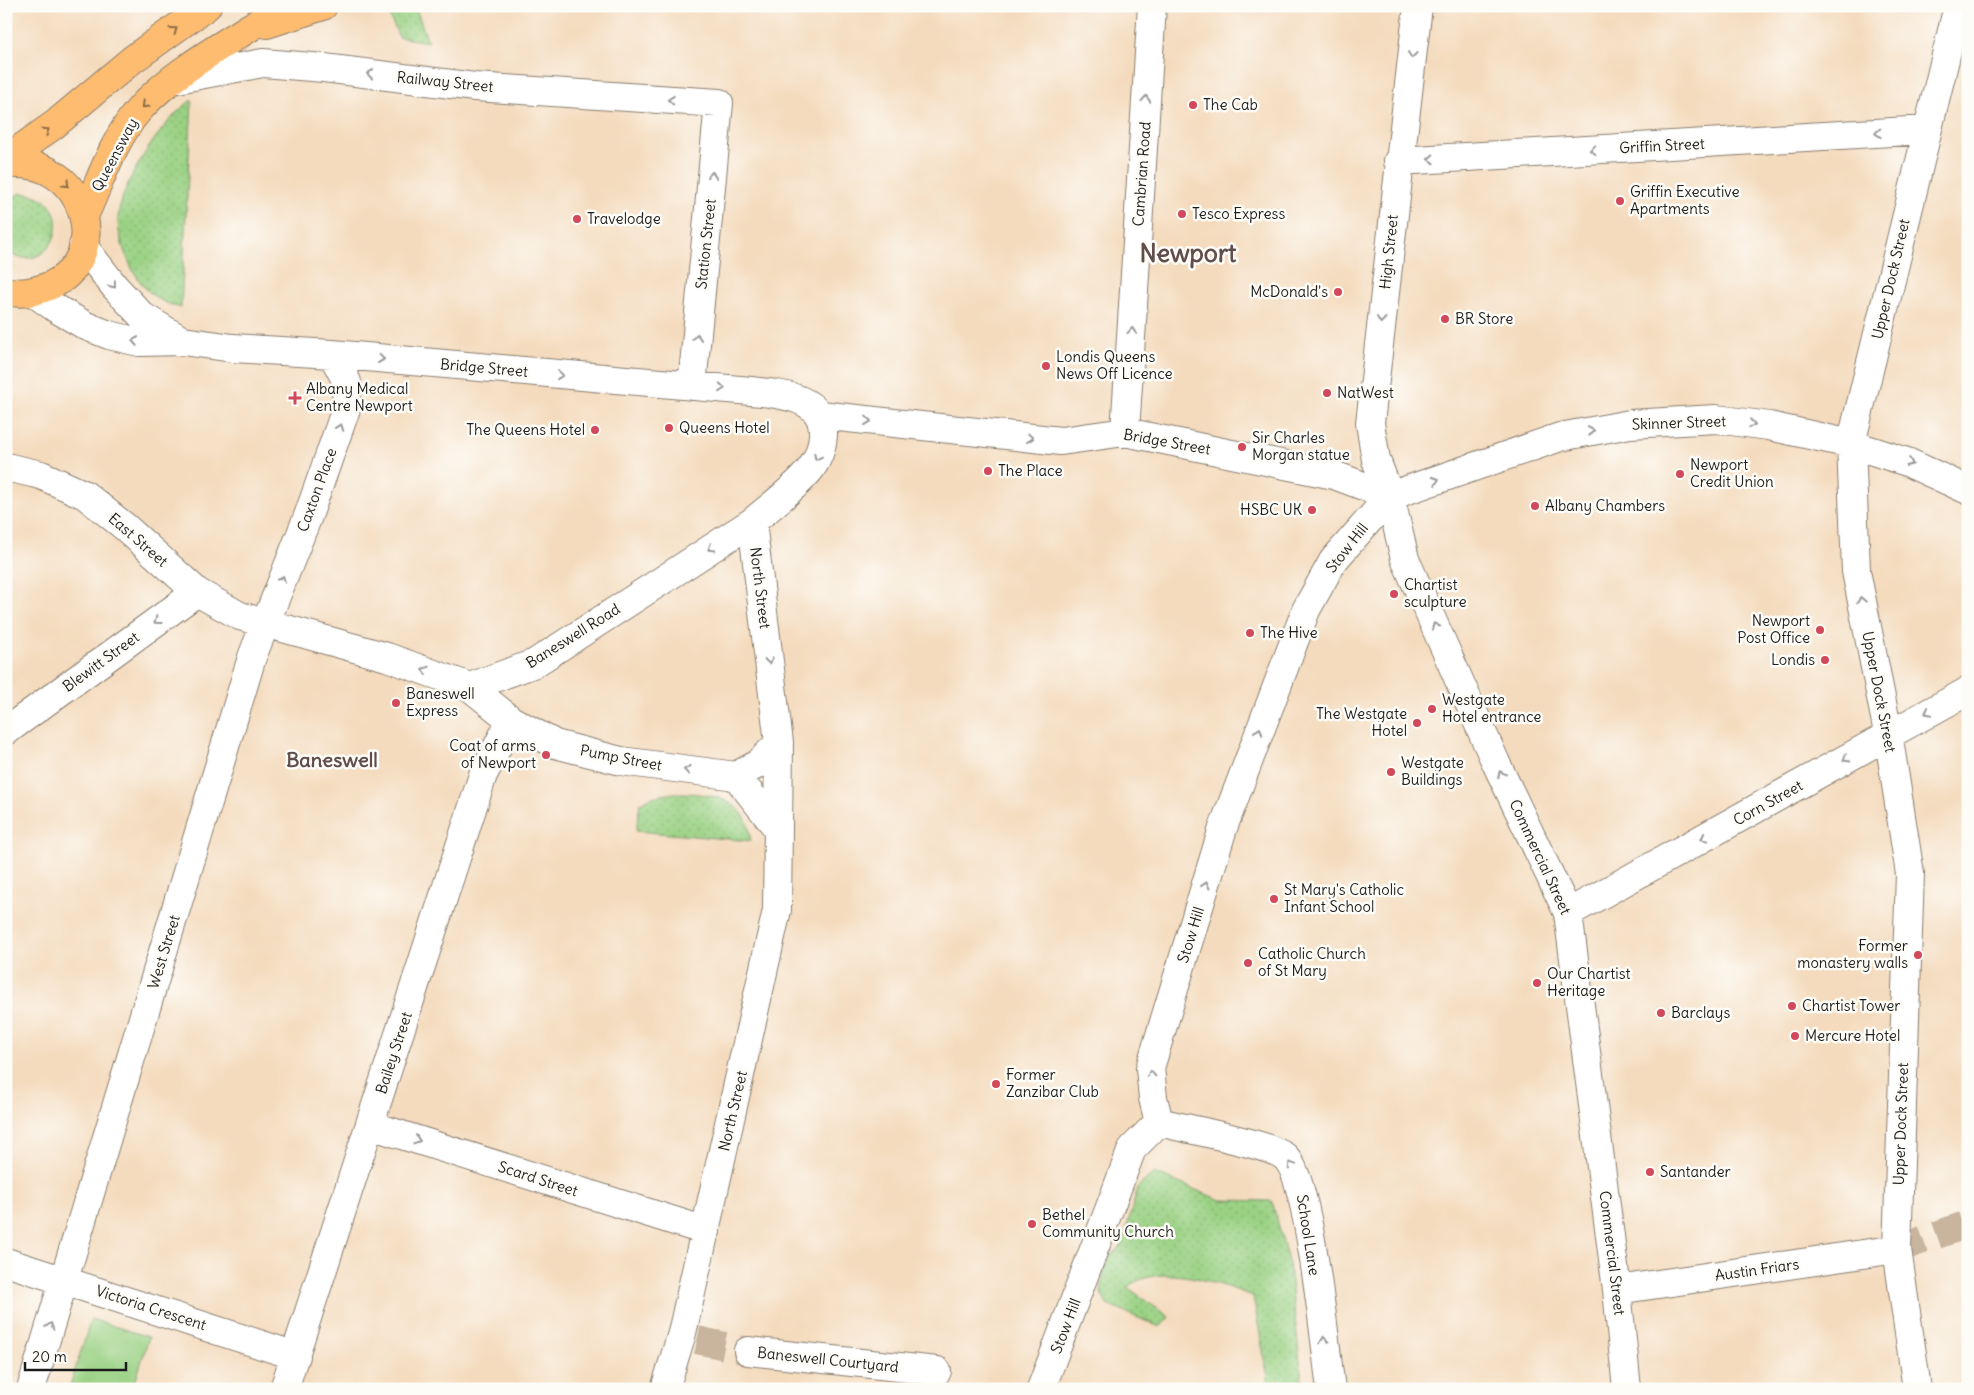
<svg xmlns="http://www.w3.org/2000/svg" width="1974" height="1395" viewBox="0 0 1974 1395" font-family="Delius,sans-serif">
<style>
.grass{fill:url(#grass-dots);stroke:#5b7650}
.park{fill:#9ad183;stroke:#5b7650}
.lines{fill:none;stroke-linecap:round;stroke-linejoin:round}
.minor-tunnel{stroke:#c9b59e;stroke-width:28;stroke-dasharray:28 14;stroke-linecap:butt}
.minor-casing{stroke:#887c6d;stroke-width:30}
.major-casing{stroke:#887c6d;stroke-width:30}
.minor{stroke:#fff;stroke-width:28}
.major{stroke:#fdbc6f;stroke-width:28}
.oneway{stroke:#8c6c46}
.oneway2{stroke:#999}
.poi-dot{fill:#d1495b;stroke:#fdfcf7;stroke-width:2}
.labels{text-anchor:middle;stroke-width:5;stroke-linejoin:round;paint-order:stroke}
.street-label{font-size:15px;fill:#1c1c1c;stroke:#fdfcf7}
.poi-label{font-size:15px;fill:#1c1c1c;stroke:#fdfcf7;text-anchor:start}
.district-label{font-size:20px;font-weight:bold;fill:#614d4b;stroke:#fdfcf7}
.town-label{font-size:25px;font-weight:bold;fill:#614d4b;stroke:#fdfcf7}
</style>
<defs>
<pattern id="grass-dots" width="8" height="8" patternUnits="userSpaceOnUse" patternTransform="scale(1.25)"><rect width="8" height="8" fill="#9ad183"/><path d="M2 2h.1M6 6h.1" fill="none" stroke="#84b371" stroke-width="1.8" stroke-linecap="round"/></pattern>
</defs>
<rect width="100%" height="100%" fill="#fdfcf7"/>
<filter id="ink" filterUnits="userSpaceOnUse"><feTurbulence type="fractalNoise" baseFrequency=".02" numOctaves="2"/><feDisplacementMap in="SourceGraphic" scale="10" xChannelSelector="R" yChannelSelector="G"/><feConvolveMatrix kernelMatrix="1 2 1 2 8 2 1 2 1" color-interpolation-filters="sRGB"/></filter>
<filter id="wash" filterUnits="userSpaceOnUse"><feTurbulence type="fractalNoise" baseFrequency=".0096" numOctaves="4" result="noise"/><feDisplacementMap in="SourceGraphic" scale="20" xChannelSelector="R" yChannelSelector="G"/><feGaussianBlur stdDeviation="1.12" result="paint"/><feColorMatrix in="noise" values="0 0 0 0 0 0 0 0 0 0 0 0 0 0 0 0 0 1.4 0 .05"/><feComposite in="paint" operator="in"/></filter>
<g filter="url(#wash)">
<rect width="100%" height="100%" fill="#f4dbbe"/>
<!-- grass -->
<path class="grass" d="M 385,6 L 415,6 L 428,42 L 399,37 Z
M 192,100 L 181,308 C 170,305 157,300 148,291 C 132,275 117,240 118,218 C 120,183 164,118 192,100 Z
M 21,193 C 82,196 56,281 6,252 L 6,199 Z
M 674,793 C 699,793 735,794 747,822 C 749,828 750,835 751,841 L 636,831 L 640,803 L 652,797 Z
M 1154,1173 L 1221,1200 L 1272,1201 L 1289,1264 L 1303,1389 L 1270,1389 L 1253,1296 C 1216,1283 1162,1261 1127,1287 L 1169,1317 L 1160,1327 L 1107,1305 L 1101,1293 L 1104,1270 L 1109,1257 L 1121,1247 L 1138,1187 Z"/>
<!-- park -->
<path class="park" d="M 91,1319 L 149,1337 L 133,1389 L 69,1389 Z"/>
</g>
<g filter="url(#ink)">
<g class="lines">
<!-- minor-tunnel -->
<path class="minor-tunnel" d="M 1897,1249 L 1968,1224
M 697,1340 L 748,1351"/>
<defs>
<path id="minor" d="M 1418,6 L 1370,423 L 1376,460 L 1390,496 L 1405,559 L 1496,763 L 1568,913 L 1617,1290 L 1627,1389
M 172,80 L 263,63 L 324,68 L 475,87 L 719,103 L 692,386
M 1398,161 L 1926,130
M 83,246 L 115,287 L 142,316 L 183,341
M 33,292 L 57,309 L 86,326 L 109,335 L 139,342 L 183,341 L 233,348 L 332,354 L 751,391 C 779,394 825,396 823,435 C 822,449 818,460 809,471 C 793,490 771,506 752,522 L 779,743 L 777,910 L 682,1333 L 665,1389
M 820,415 L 1061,441 L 1125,432 L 1334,475 L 1390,496
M 1125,432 L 1152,6
M 6,467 L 41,475 L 85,495 L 125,527 L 197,592 L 240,616 L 387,657 L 470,687 L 511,720 L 555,744 L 621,761 L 736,776 L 758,764 L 779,743
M 470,687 L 535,663 L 752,522
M 6,731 L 197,592
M 736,776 L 778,829
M 1568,913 L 1968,691
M 1159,1122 L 1153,1098 L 1150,1068 L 1223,828 L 1306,610 L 1333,561 L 1390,496 L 1560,437 L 1630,424 L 1716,419 L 1769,426 L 1851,444 L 1907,462 L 1968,490
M 1159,1122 C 1182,1128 1269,1144 1284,1156 C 1310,1176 1325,1348 1331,1389
M 370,1125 L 706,1231
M 6,1262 L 296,1356
M 1617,1290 L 1897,1249
M 748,1351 L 937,1371
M 31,1389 L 252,657 L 308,516 L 346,409 L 347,382 L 332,354
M 284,1389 L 483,775 L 511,720
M 1041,1389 L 1132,1149 L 1159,1122
M 1917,1389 L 1897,1249 L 1910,874 L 1888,733 L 1856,571 L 1851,444 L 1958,6"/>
<path id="major" d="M 267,24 L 323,6
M 6,159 L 54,125 L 133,59 L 207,6
M 6,165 C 85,153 118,262 44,288 C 32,292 19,295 6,291
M 84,216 C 100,182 113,140 138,111 C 172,71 240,35 284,6"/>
</defs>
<!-- minor casing -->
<use href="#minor" class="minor-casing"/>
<!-- major casing -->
<use href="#major" class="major-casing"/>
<!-- minor -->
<use href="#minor" class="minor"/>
<!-- major -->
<use href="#major" class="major"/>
</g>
<!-- one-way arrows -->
<defs><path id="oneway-chevron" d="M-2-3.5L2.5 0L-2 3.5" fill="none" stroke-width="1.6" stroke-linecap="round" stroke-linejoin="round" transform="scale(1.25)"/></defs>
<g class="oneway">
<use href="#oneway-chevron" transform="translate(174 30) rotate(-36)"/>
<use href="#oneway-chevron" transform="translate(145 105) rotate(137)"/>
<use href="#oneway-chevron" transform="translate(46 131) rotate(-35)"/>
<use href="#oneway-chevron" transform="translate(66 184) rotate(46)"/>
</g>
<g class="oneway2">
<use href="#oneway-chevron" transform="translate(1412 55) rotate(97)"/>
<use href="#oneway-chevron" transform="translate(370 74) rotate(-173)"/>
<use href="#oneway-chevron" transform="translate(1146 99) rotate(-86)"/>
<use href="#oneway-chevron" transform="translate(671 100) rotate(-176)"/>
<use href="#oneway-chevron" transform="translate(1878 133) rotate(177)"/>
<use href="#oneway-chevron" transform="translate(1593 150) rotate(177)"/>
<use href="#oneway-chevron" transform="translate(1431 159) rotate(177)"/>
<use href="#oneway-chevron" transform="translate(712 175) rotate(-84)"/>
<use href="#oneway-chevron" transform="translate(113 285) rotate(51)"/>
<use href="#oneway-chevron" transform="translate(1381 320) rotate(96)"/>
<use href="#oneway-chevron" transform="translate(1132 331) rotate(-86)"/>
<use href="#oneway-chevron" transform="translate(697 337) rotate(-84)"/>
<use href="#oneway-chevron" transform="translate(135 341) rotate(-170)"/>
<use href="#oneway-chevron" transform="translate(381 359) rotate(6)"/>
<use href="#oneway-chevron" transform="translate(560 375) rotate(5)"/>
<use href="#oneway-chevron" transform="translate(722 388) rotate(5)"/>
<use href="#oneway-chevron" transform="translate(868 421) rotate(6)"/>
<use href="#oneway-chevron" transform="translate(1752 424) rotate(8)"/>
<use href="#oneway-chevron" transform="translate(340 427) rotate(-70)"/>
<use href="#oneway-chevron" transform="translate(1591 431) rotate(-10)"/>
<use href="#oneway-chevron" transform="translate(1030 438) rotate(6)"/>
<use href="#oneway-chevron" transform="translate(817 457) rotate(116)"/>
<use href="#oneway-chevron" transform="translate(1910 463) rotate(22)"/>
<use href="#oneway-chevron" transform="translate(1436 480) rotate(-20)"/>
<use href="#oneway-chevron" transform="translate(711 548) rotate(148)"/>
<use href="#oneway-chevron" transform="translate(282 579) rotate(-68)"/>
<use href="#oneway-chevron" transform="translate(1861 600) rotate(-101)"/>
<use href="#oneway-chevron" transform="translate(157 621) rotate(144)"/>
<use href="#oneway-chevron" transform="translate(1435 626) rotate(-114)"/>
<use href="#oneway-chevron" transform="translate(769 661) rotate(83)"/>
<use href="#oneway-chevron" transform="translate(425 670) rotate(-160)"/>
<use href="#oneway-chevron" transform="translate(1928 712) rotate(152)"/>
<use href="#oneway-chevron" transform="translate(1259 731) rotate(-70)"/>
<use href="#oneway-chevron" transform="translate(1846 759) rotate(149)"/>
<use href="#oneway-chevron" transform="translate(687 770) rotate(-173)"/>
<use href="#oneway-chevron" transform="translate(1501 774) rotate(-116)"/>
<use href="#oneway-chevron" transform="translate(1704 838) rotate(151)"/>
<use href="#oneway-chevron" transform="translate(1206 885) rotate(-73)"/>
<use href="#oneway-chevron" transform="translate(1151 1074) rotate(-92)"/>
<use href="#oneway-chevron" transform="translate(417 1140) rotate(18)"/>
<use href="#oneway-chevron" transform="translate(1291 1165) rotate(-124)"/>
<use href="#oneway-chevron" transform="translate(50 1326) rotate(-72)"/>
<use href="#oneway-chevron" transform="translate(1324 1340) rotate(-98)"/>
</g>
</g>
<!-- markers -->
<g class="poi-dot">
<circle cx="1193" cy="105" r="5"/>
<circle cx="1620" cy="201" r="5"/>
<circle cx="1182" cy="214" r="5"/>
<circle cx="577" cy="219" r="5"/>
<circle cx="1338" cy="292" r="5"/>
<circle cx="1445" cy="319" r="5"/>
<circle cx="1046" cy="366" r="5"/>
<circle cx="1327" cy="393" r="5"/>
<path d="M292.5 390.5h5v5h5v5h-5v5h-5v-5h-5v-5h5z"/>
<circle cx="669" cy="428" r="5"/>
<circle cx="595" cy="430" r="5"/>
<circle cx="1242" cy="447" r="5"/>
<circle cx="988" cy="471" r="5"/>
<circle cx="1680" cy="474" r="5"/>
<circle cx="1535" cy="506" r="5"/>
<circle cx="1312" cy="510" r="5"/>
<circle cx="1394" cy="594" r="5"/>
<circle cx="1820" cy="630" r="5"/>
<circle cx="1250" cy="633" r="5"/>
<circle cx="1825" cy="660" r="5"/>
<circle cx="396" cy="703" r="5"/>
<circle cx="1432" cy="709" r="5"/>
<circle cx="1417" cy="723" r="5"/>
<circle cx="546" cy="755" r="5"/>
<circle cx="1391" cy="772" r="5"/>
<circle cx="1274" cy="899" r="5"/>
<circle cx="1918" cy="955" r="5"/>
<circle cx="1248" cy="963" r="5"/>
<circle cx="1537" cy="983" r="5"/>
<circle cx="1792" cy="1006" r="5"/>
<circle cx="1661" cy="1013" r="5"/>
<circle cx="1795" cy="1036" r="5"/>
<circle cx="996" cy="1084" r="5"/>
<circle cx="1650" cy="1172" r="5"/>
<circle cx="1032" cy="1224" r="5"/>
</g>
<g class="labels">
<!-- street labels -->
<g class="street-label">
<text transform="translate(445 82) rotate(6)" y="5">Railway Street</text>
<text transform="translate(1662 146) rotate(-3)" y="5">Griffin Street</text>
<text transform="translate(115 155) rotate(-62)" y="5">Queensway</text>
<text transform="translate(1142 174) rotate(-86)" y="5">Cambrian Road</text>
<text transform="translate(706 244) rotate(-84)" y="5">Station Street</text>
<text transform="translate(1389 252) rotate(-84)" y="5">High Street</text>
<text transform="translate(1891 279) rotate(-77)" y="5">Upper Dock Street</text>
<text transform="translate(484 368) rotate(5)" y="5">Bridge Street</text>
<text transform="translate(1679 423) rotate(-2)" y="5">Skinner Street</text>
<text transform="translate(1167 442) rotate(10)" y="5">Bridge Street</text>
<text transform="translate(317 490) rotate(-70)" y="5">Caxton Place</text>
<text transform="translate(138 540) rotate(41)" y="5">East Street</text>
<text transform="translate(1347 548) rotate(-52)" y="5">Stow Hill</text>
<text transform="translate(760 588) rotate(83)" y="5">North Street</text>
<text transform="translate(573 636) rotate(-32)" y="5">Baneswell Road</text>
<text transform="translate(101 662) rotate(-36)" y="5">Blewitt Street</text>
<text transform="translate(1879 692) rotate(79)" y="5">Upper Dock Street</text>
<text transform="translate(621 758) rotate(11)" y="5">Pump Street</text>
<text transform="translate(1768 803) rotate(-29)" y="5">Corn Street</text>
<text transform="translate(1540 857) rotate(65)" y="5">Commercial Street</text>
<text transform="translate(1191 935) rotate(-73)" y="5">Stow Hill</text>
<text transform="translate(164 952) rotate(-73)" y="5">West Street</text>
<text transform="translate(394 1053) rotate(-72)" y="5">Bailey Street</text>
<text transform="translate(733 1111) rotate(-77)" y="5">North Street</text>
<text transform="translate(1901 1124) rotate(-88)" y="5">Upper Dock Street</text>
<text transform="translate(538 1179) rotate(18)" y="5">Scard Street</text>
<text transform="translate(1308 1235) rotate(81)" y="5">School Lane</text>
<text transform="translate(1612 1253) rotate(83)" y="5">Commercial Street</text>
<text transform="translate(1757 1270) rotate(-8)" y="5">Austin Friars</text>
<text transform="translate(151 1308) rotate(18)" y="5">Victoria Crescent</text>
<text transform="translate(1066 1326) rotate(-69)" y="5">Stow Hill</text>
<text transform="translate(828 1360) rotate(6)" y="5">Baneswell Courtyard</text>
</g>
<!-- poi labels -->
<g class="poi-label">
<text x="1203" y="110">The Cab</text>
<text x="1630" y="197">Griffin Executive<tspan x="1630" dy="17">Apartments</tspan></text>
<text x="1192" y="219">Tesco Express</text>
<text x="587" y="224">Travelodge</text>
<text x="1328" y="297" text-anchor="end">McDonald's</text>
<text x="1455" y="324">BR Store</text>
<text x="1056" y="362">Londis Queens<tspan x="1056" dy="17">News Off Licence</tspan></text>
<text x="306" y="394">Albany Medical<tspan x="306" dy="17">Centre Newport</tspan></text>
<text x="1337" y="398">NatWest</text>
<text x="679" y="433">Queens Hotel</text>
<text x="585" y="435" text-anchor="end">The Queens Hotel</text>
<text x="1252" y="443">Sir Charles<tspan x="1252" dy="17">Morgan statue</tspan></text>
<text x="1690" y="470">Newport<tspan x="1690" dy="17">Credit Union</tspan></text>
<text x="998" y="476">The Place</text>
<text x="1545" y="511">Albany Chambers</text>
<text x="1302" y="515" text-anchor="end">HSBC UK</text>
<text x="1404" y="590">Chartist<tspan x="1404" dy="17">sculpture</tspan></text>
<text x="1810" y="626" text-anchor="end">Newport<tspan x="1810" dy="17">Post Office</tspan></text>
<text x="1260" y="638">The Hive</text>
<text x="1815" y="665" text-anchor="end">Londis</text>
<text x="406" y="699">Baneswell<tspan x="406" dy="17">Express</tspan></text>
<text x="1442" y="705">Westgate<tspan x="1442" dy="17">Hotel entrance</tspan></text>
<text x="1407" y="719" text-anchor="end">The Westgate<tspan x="1407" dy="17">Hotel</tspan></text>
<text x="536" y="751" text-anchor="end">Coat of arms<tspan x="536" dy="17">of Newport</tspan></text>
<text x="1401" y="768">Westgate<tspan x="1401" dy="17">Buildings</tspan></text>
<text x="1284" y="895">St Mary's Catholic<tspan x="1284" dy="17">Infant School</tspan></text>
<text x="1908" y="951" text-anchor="end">Former<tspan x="1908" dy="17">monastery walls</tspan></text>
<text x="1258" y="959">Catholic Church<tspan x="1258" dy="17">of St Mary</tspan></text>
<text x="1547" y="979">Our Chartist<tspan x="1547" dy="17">Heritage</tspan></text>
<text x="1802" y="1011">Chartist Tower</text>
<text x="1671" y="1018">Barclays</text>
<text x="1805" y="1041">Mercure Hotel</text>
<text x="1006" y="1080">Former<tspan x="1006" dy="17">Zanzibar Club</tspan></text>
<text x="1660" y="1177">Santander</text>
<text x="1042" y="1220">Bethel<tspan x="1042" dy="17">Community Church</tspan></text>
</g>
<!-- district labels -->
<g class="district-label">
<text x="332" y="767">Baneswell</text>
</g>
<!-- town labels -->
<g class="town-label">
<text x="1188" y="262">Newport</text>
</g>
</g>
<!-- margin -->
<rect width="1974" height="1395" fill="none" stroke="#fdfcf7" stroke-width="25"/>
<!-- scale -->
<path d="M25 1362v8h101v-8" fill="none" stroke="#1c1c1c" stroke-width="2.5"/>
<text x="32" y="1362" font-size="15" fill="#1c1c1c" stroke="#fdfcf7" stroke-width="4" paint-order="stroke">20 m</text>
</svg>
